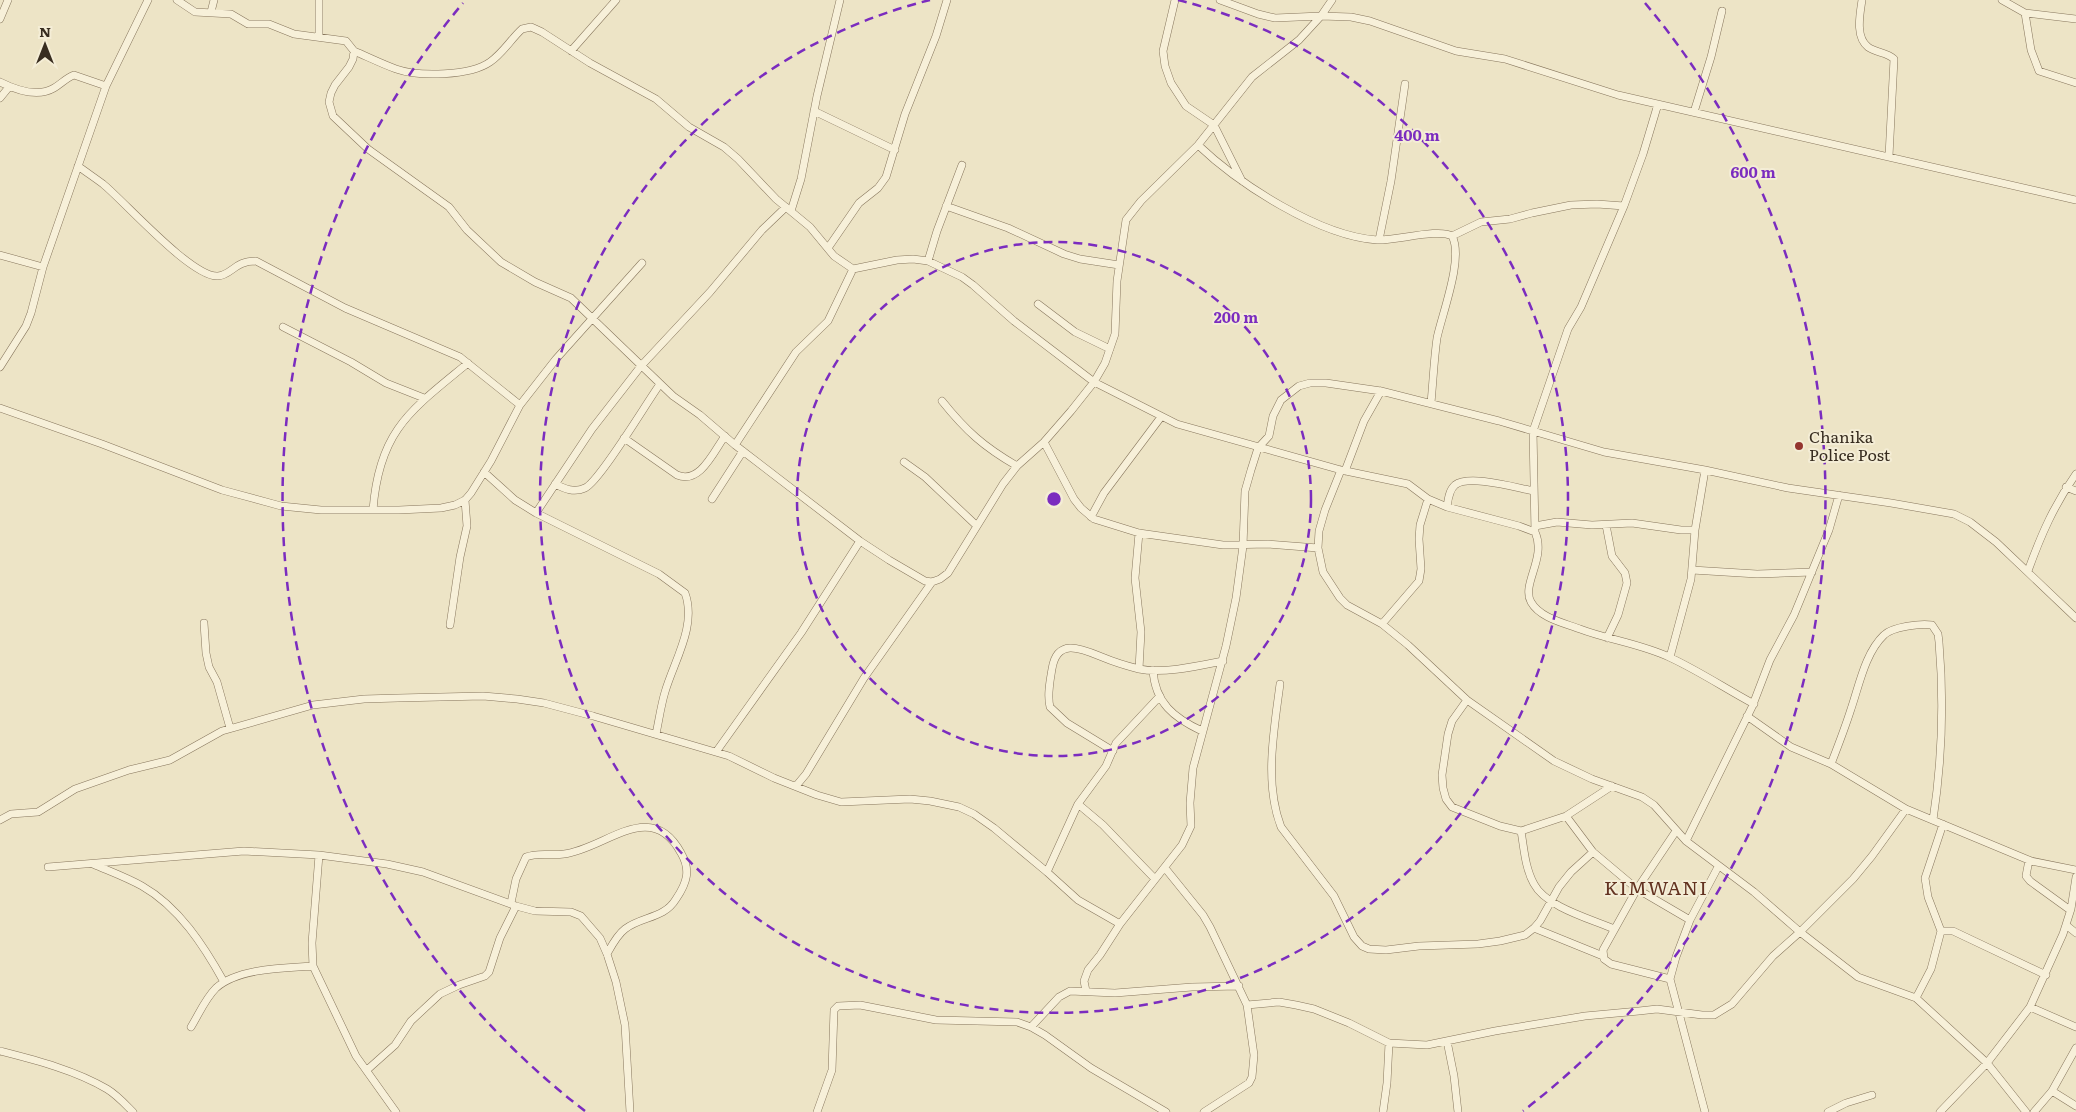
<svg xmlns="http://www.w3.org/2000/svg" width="2076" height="1112" viewBox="0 0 2076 1112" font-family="Literata,serif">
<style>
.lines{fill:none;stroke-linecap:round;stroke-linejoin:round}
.minor-casing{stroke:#87765d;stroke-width:8}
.minor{stroke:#f7f0d9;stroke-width:7}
.ring{fill:none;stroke:#7b2cbf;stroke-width:2.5;stroke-dasharray:9 6}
.poi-dot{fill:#94352f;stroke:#f4edd6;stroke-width:2}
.labels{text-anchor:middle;stroke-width:4;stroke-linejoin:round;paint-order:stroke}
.poi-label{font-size:16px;fill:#382d20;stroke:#f4edd6;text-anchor:start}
.quarter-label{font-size:19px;letter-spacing:1px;fill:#633321;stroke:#f4edd6}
.centre{fill:#7b2cbf;stroke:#f4edd6;stroke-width:2.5}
.ring-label{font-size:15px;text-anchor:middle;font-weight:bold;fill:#7b2cbf;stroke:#f4edd6;stroke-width:4;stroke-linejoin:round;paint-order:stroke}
</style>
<rect width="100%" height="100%" fill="#ede4c6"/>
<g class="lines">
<defs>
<path id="minor" d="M 177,0 L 195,12 L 231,14 L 248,24 L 269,24 L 294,34 L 346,41 L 354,51 L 353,59 L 349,67 L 335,85 L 331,93 L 329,102 L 333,116 L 368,149 L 449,207 L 467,230 L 501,262 L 535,282 L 571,298 L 673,396 L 700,415 L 735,445 L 860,541 L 889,560 L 925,581 L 932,582 L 940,579 L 948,573 L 1003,484 L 1017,466 L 1044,442 L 1071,411 L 1094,382 L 1105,363 L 1115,334 L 1117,281 L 1126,220 L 1141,201 L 1198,145 L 1252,77 L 1299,40 L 1321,16 L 1332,0
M 1175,0 L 1163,51 L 1165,66 L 1171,83 L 1186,106 L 1214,125 L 1242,181
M 1220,0 L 1258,14 L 1275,18 L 1321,16 L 1351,17 L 1370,21 L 1456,51 L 1505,59 L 1618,95 L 2076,200
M 1862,0 C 1860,14 1855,37 1868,47 C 1876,53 1887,52 1894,59 L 1889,156
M 2002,0 L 2025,13 L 2031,50 L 2039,71 L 2076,83
M 211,12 L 214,0
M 2025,13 L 2076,19
M 0,19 L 8,0
M 319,37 L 319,0
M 354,51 C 368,57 382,64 396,69 C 419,77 470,76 490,62 C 503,53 511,39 522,29 L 531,27 L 542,32 L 590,63 L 656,99 L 689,127 L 724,147 L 738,159 L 776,199 L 810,227 L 834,256 L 853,269 L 897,260 L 913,259 L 928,261 L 962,277 L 973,285 L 1014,321 L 1094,382 L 1177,424 L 1341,470 L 1408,484 L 1428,499 L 1447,507 L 1519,526 L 1535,532 C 1547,558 1521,584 1531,602 C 1540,618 1564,623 1580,629 C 1609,640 1642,644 1671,658 C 1699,671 1726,689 1754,704
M 571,51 L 616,0
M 0,82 C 16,90 37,98 54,88 C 61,84 66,78 74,75 L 106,86
M 0,98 L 9,87
M 814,111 L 895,150
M 1694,112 L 1711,57 L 1722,11
M 1198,145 C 1239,184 1319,236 1377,240 C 1395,241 1439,228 1452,236 C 1464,258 1442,314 1437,338 C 1434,359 1433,382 1431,403
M 78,166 C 86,172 95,178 103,184 C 125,202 192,278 218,276 C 232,275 234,261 256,261 L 345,308 L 460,357 L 520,405
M 946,206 L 1008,228 L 1064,254 L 1080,259 L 1119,265
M 791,211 L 801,179 L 817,96 L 840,0
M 1452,236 L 1481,222 L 1510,219 L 1532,213 L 1571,205 L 1597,204 L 1624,206
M 1379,240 L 1391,181 L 1405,84
M 828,248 L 859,203 L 878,188 L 886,177 L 905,114 L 936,36 L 947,0
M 0,255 L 43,267
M 928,261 L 937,231 L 962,165
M 1038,304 L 1075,332 L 1110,349
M 283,327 L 351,362 L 386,383 L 424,398
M 0,367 L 26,326 L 31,313 L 43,267 L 106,86 L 148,0
M 942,401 C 966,431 984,447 1017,466
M 0,408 L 102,444 L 222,490 L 281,506 L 321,510 L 399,510 L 441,508 L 455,505 L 465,500 L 471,493 L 491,461 L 520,405 L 556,359 L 642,263
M 624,438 L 677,475 C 700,485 714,451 725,436
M 1044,442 L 1074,499 L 1081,508 L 1094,519 L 1139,533 L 1223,545 L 1268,544 L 1318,548
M 735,445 L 796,352 L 828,321 L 853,269
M 904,462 L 925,477 L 977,526
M 1341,470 L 1325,510 L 1319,531 L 1318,548 L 1323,572 L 1340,598 L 1347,605 L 1382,624 L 1408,645 L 1467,700 L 1554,761 L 1592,779 L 1642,797 L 1654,805 L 1686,841 L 1754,892 L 1800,932 L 1858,977 L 1916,998 L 1987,1063 L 2026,1112
M 1345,471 L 1364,421 L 1381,391
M 484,472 L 515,500 L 536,513 L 659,574 L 685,593 C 697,626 674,661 665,692 C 661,705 659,720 656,734
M 555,484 C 565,489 574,493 585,488 C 600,481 647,402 660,384
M 2066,487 L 2076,491
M 712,499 L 743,451
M 1447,507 C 1448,500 1449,490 1455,485 C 1469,474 1517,488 1534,491
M 373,510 C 379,430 411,410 468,363
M 536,513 L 592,429 L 641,366 L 710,292 L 762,230 L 786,207
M 1091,517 L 1104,493 L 1161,417
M 1606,525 L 1612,556 L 1625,573 L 1627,583 L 1618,615 L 1607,638
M 1535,526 L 1557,522 L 1592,525 L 1632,523 L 1681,530 L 1695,530
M 1535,532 L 1533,431 L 1568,329 L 1581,307 L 1624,206 L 1643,154 L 1658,104
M 1139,533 L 1135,578 L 1141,632 L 1139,669
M 1692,570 L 1757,574 L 1812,572
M 2028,571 C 2041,535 2054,505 2076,474
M 204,623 L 206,653 L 209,667 L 217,682 L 230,728
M 1382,624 L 1419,581 L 1421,569 L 1419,539 L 1420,525 L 1428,499
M 450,625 L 460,557 L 467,526 L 465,500
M 1670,657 L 1691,579 L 1695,530 L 1705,470
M 1153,670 C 1155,703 1174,718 1202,731
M 1280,684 C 1274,730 1264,783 1281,827 L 1334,896 L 1354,937 L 1362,946 L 1369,949 L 1386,950 L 1419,946 L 1478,944 L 1500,941 L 1525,935 L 1534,928 L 1540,921 L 1559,887 L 1571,872 L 1593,852
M 1467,700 L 1452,721 L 1448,734 L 1442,775 L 1443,788 L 1446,799 L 1452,807 L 1500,826 L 1521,831 L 1566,816 L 1612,786
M 1747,716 L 1791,747 L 1831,764 L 1906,809 L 2031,861 L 2076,870
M 1113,751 L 1067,723 L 1050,707 C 1047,695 1050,681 1052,669 C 1057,637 1082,649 1102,657 C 1114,662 1127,666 1139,669 C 1163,674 1198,666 1223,661
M 716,752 L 801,633 L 860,541
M 1831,764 C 1838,746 1845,728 1851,709 C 1859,686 1865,653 1884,635 C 1892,627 1921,623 1932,625 L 1938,634 L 1939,642 C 1944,701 1942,761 1933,820
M 796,786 L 806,774 L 864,678 L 932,582
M 1078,804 L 1103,825 L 1155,879
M 1566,816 L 1593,852 L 1637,889 L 1690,920
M 0,820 L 11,814 L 38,812 L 75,789 L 129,770 L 170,760 L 222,731 L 313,705 L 364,699 L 398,698 L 483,696 L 517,699 L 544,703 L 593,716 L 729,756 L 774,778 L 817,795 L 841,802 L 910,799 L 930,801 L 959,807 L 974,814 L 994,828 L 1047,872 L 1078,900 L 1120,924
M 1521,831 C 1524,848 1525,868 1534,884 C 1546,907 1591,919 1614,929
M 1686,841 L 1752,707 L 1770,660 L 1794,615 L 1829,530 L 1839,495
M 319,855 L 312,943 L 313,966 L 356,1056 L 396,1112
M 2029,860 L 2026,876 L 2030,881 L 2070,910
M 93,864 C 109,871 126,877 142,886 C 179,907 204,946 224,982
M 48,867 L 244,851 L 319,855 L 387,864 L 423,872 L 516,906 L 535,911 L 571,912 L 581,916 L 600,938 L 607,954 L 616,982 L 625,1025 L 630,1112
M 1165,868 L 1203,915 L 1210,927 L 1247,1005 L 1254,1055 L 1252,1077 L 1249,1083 L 1204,1112
M 1047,872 L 1078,804 L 1106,766 L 1116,743 L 1160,696
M 511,903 L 516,879 L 526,857 C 538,852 551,856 564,854 C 605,849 651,797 681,853 C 691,870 687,883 676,899 C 664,919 642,916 625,929 C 617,935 612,945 607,954
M 2066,925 L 2076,933
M 1534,928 L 1603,956
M 1941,931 L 1928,897 L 1925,878 L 1943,824
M 1670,979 L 1611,964 L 1604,959 L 1603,950 L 1637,889 L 1676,831
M 1086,991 L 1084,981 L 1088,970 L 1100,955 L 1120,924 L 1182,845 L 1191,826 L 1190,803 L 1193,768 L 1226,646 L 1236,598 L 1243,546 L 1245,491 L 1251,470 L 1258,448 L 1269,436 L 1273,416 L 1281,400 L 1299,386 L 1310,383 L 1326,383 L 1381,391 L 1499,421 L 1604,452 L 1705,470 L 1788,488 L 1891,503 L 1954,514 L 1970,522 L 1996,542 L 2076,618
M 1916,998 L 1931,969 L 1941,931 L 1953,931 L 2046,975
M 1247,1005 L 1279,1002 L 1296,1005 L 1314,1009 L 1349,1023 L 1389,1043 L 1427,1045 L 1495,1031 L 1585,1016 L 1639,1011 L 1657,1009 L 1702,1015 L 1714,1015 L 1732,1004 L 1773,956 L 1800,932 L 1853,879 L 1872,856 L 1906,809
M 2030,1007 L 2076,1027
M 191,1027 C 199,1014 205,999 216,988 C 238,968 285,968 313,966
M 1031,1027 L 1059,997 L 1070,991 L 1115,993 L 1192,987 L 1239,986
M 1447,1041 L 1454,1076 L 1458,1112
M 0,1051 C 35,1060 75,1070 107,1089 C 117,1095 125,1104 133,1112
M 367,1070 L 395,1045 L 411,1021 L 440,994 L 459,985 L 485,976 L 489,972 L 500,938 L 516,906
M 2052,1091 L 2076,1106
M 817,1112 L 832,1070 L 834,1010 L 838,1006 L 860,1005 L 936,1020 L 1017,1022 L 1031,1027 L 1045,1035 L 1091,1068 L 1166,1112
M 1383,1112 L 1387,1083 L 1389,1043
M 1705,1112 L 1670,979 L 1676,957 L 1690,920 L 1718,867
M 1828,1112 L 1846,1103 L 1872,1095
M 1940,1112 L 1987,1063 L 2030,1007 L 2063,934 L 2071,909 L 2076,877
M 2034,1112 L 2052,1091 L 2076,1048"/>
</defs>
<!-- minor casing -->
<use href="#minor" class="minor-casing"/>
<!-- minor -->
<use href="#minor" class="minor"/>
</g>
<!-- distance rings -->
<g class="ring">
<circle cx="1054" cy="499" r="257"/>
<path d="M1178 0A514 514 0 1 1 930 0"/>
<path d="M585 1111A771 771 0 0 1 463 3M1645 3A771 771 0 0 1 1523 1111"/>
</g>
<!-- markers -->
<circle class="poi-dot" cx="1799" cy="446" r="5"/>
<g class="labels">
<!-- poi labels -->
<g class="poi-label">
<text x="1809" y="443">Chanika<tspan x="1809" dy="18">Police Post</tspan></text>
</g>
<!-- quarter labels -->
<g class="quarter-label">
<text x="1656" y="895">KIMWANI</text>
</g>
</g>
<circle cx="1054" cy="499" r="8" class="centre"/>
<g class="ring-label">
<text x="1417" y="141">400 m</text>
<text x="1753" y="178">600 m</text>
<text x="1236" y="323">200 m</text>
</g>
<!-- north arrow -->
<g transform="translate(45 45)" stroke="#f4edd6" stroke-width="4" paint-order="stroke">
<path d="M0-4L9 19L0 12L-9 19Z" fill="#382d20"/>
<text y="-8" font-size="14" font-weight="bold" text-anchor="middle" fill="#382d20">N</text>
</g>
</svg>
